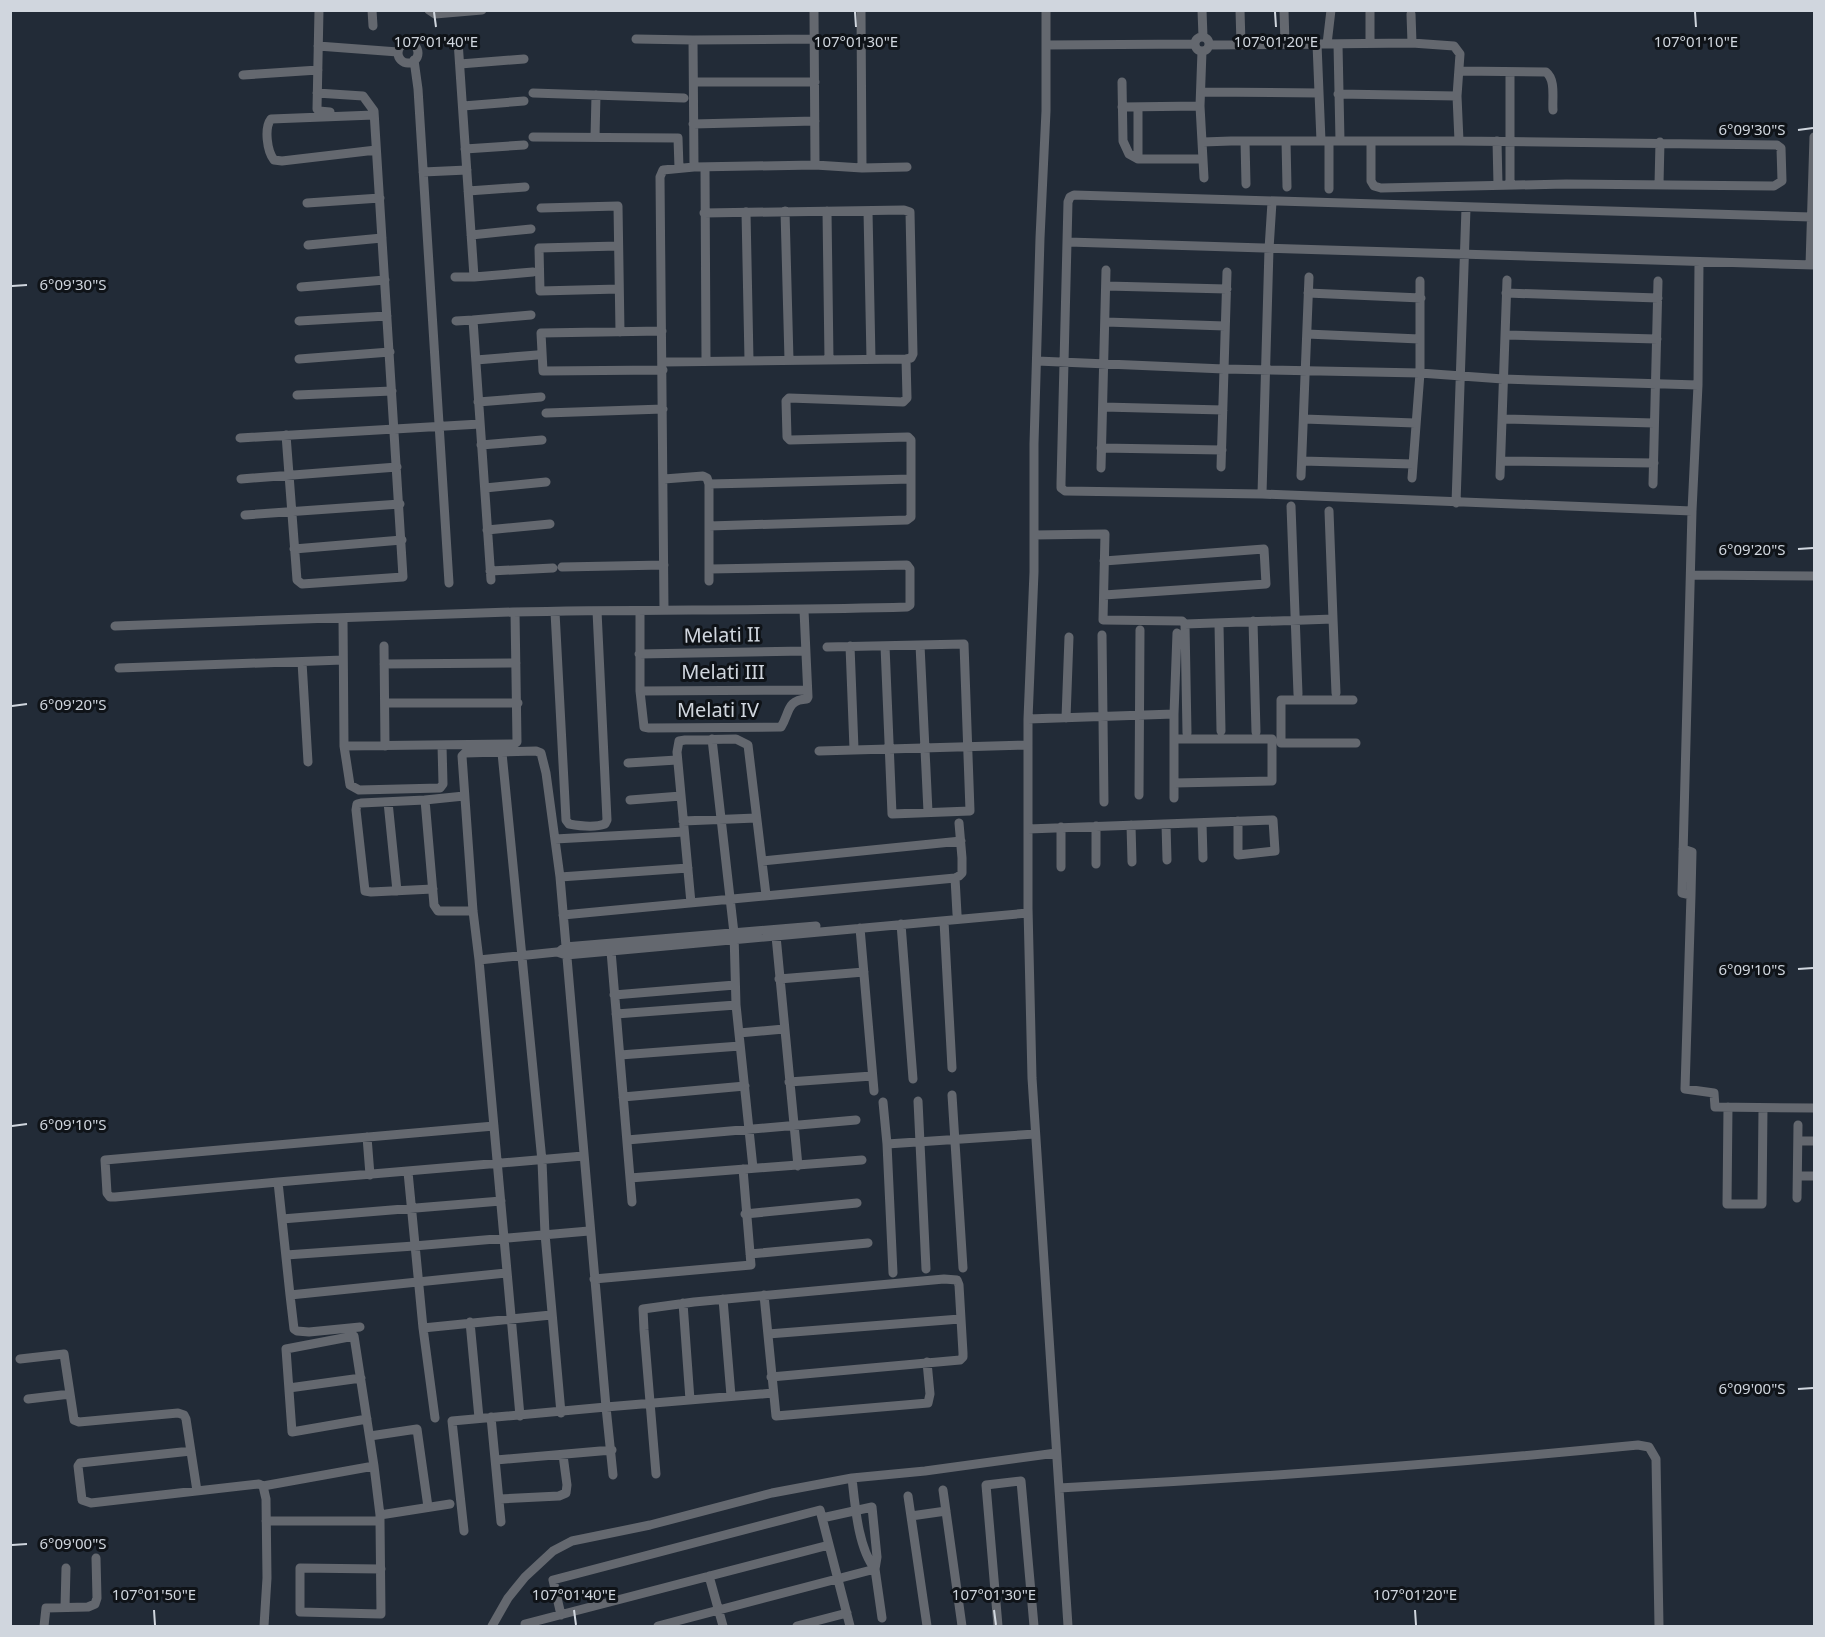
<svg xmlns="http://www.w3.org/2000/svg" width="1825" height="1637" viewBox="0 0 1825 1637" font-family="'Noto Sans',sans-serif">
<style>
.lines{fill:none;stroke-linecap:round;stroke-linejoin:round}
.minor{stroke:#64686f;stroke-width:9}
.ticks{fill:none;stroke:#d0d6de;stroke-width:2}
.labels{text-anchor:middle;stroke-width:6;stroke-linejoin:round;paint-order:stroke}
.street-label{font-size:20px;fill:#d0d6de;stroke:#0f1318}
.ticks-label{font-size:15px;text-anchor:middle;fill:#d0d6de;stroke:#0f1318;stroke-width:6;stroke-linejoin:round;paint-order:stroke}
</style>
<rect width="100%" height="100%" fill="#222b37"/>
<g class="lines">
<!-- minor -->
<path class="minor" d="M 319,10 L 317,109 L 319,111 L 330,112
M 372,10 L 373,26
M 429,10 L 435,14 L 482,10
M 814,10 L 815,165
M 1046,10 L 1046,111 L 1040,238 L 1034,444 L 1034,572 L 1028,719 L 1028,908 L 1032,1078 L 1068,1626
M 1202,10 L 1203,37
M 1240,10 L 1241,44
M 1284,10 L 1285,44
M 1411,14 L 1412,43
M1195 44a7 7 0 1 1 14 0a7 7 0 1 1-14 0Z
M 636,39 L 693,40
M 458,41 L 474,277 L 533,272
M 1370,43 L 1370,10
M398 53a10 10 0 1 1 20 0a10 10 0 1 1-20 0Z
M 1317,44 L 1321,141
M 1327,44 L 1331,10
M 1338,44 L 1340,141
M 1047,45 L 1195,44
M 1209,45 L 1412,43 L 1454,46 L 1460,54 L 1457,96 L 1459,141
M 318,46 L 398,52
M 1202,51 L 1200,106 L 1204,178
M 414,60 L 418,89 L 449,583
M 460,64 L 524,59
M 1459,71 L 1546,72 C 1556,80 1552,98 1553,110
M 1510,72 L 1510,185
M 243,75 L 318,70
M 694,82 L 815,82
M 1122,82 L 1123,141 L 1129,154 L 1138,159 L 1138,108
M 1201,92 L 1319,93
M 533,93 L 684,98
M 1338,94 L 1457,96
M 463,106 L 524,101
M 1122,107 L 1200,106
M 374,115 L 271,119 C 264,128 267,151 274,160 L 282,161 L 376,150
M 693,124 L 815,121
M 533,137 L 678,138 L 679,168
M 595,137 L 596,95
M 1245,141 L 1246,184
M 1286,141 L 1287,187
M 1497,141 L 1498,185
M 1203,142 L 1231,141 L 1459,141 L 1777,145 L 1781,148 L 1782,181 L 1774,186 L 1566,184 L 1381,188 L 1374,186 L 1371,181 L 1371,141
M 465,149 L 524,145
M 1138,159 L 1203,159
M 694,167 L 693,40 L 814,39
M 705,167 L 706,360
M 862,168 L 907,167
M 423,172 L 467,170
M 1659,184 L 1660,142
M 1329,189 L 1329,141
M 468,191 L 525,187
M 307,203 L 380,198
M 541,208 L 618,206 L 620,332
M 785,211 L 789,360
M 827,211 L 829,360
M 868,211 L 871,359
M 746,212 L 749,360
M 471,235 L 531,229
M 1068,242 L 1814,265
M 308,245 L 382,238
M 618,246 L 539,248 L 540,291 L 619,289
M 1699,262 L 1698,385 L 1692,511 L 1682,893 L 1691,895 L 1685,1089 L 1714,1093 L 1715,1107 L 1814,1108
M 1810,265 L 1814,137
M 455,277 L 474,277
M 1106,286 L 1227,289
M 301,287 L 385,280
M 1308,293 L 1421,298
M 1506,293 L 1658,298
M 473,320 L 531,315
M 299,321 L 387,316
M 456,321 L 473,320 L 491,580
M 1106,322 L 1225,326
M 662,331 L 541,333 L 543,371 L 663,370
M 1307,334 L 1419,339
M 1505,335 L 1657,339
M 299,359 L 390,352
M 906,359 L 907,398 L 903,402 L 789,398 L 786,401 L 787,437 L 790,440 L 908,437 L 911,440 L 911,479
M 476,360 L 537,355
M 1037,361 L 1224,369 L 1420,373 L 1503,379 L 1698,385
M 663,362 L 906,359 L 911,358 L 913,354 L 910,212 L 904,210 L 704,213
M 297,395 L 392,391
M 478,402 L 541,397
M 1103,407 L 1223,410
M 546,413 L 663,409
M 1304,419 L 1415,423
M 1503,419 L 1654,423
M 286,435 L 297,580 L 302,584 L 403,577 L 374,111 L 363,96 L 317,93
M 240,438 L 480,424
M 481,445 L 542,440
M 1101,448 L 1222,450
M 1302,461 L 1413,464
M 1502,461 L 1654,463
M 1221,467 L 1227,272
M 1101,468 L 1106,270
M 1301,476 L 1309,277
M 1500,476 L 1507,280
M 1412,478 L 1420,373 L 1420,281
M 241,479 L 397,467
M 664,479 L 703,476 L 707,478 L 709,484 L 709,581
M 709,484 L 911,479 L 911,517 L 907,520 L 709,526
M 1653,484 L 1658,281
M 485,488 L 546,482
M 1262,494 L 1269,249 L 1272,202
M 1456,503 L 1466,208
M 1291,506 L 1298,694
M 1692,511 L 1262,494 L 1065,491 L 1061,488 L 1061,483 L 1068,202 L 1070,197 L 1074,195 L 1811,217
M 245,515 L 400,504
M 487,530 L 550,524
M 1034,535 L 1105,534 L 1103,620 L 1182,621 L 1185,624 L 1333,619 L 1329,511
M 294,549 L 402,540
M 562,567 L 664,565
M 490,571 L 553,568
M 1691,575 L 1814,576
M 1104,595 L 1266,584 L 1264,549 L 1104,561
M 664,610 L 660,177 L 663,170 L 694,167 L 815,165 L 862,168 L 861,10
M 640,611 L 640,691 L 644,727 L 649,728 L 781,727 C 790,713 786,700 807,699 L 808,697 L 804,610
M 555,612 L 566,820 L 569,824 C 580,826 594,828 605,824 L 607,820 L 597,611
M 343,618 L 344,746
M 1333,619 L 1336,693
M 1253,621 L 1256,732
M 1185,624 L 1187,733
M 1219,624 L 1221,731
M 115,626 C 248,621 380,616 513,612 C 645,609 776,611 907,607 L 910,605 L 910,569 L 907,565 L 710,569
M 1102,635 L 1104,802
M 920,645 L 928,812
M 384,646 L 385,746
M 850,646 L 854,749
M 827,647 L 964,644 L 970,811 L 892,814 L 885,646
M 639,654 L 805,651
M 302,662 L 308,762
M 384,664 L 516,663
M 119,668 L 343,660
M 640,691 L 806,690
M 1353,700 L 1281,700 L 1281,743 L 1356,743
M 385,703 L 518,703
M 1174,714 L 1174,798
M 1066,718 L 1069,637
M 1028,719 L 1174,714 L 1177,633
M 712,739 L 734,933 L 736,1005 L 753,1168
M 1174,739 L 1272,739 L 1272,781 L 1174,783
M 442,745 L 443,784 L 440,788 L 359,790 L 350,785 L 344,746 L 514,744 L 517,742 L 515,612
M 819,751 L 1028,745
M 502,753 L 542,1161 L 545,1234 L 561,1413
M 628,763 L 677,760
M 1139,795 L 1140,630
M 464,796 L 425,800 L 434,905 L 438,911 L 473,911
M 425,800 L 361,803 L 357,804 L 356,810 L 365,891 L 371,892 L 433,889
M 630,800 L 681,796
M 388,802 L 397,891
M 683,821 L 756,818
M 1202,823 L 1203,858
M 1166,824 L 1167,860
M 1131,825 L 1132,862
M 1096,826 L 1096,864
M 1028,829 C 1110,826 1191,823 1273,820 L 1275,851 L 1238,855 L 1238,821
M 555,839 L 684,832
M 1683,849 L 1692,852 L 1691,895
M 762,861 L 961,841
M 1061,867 L 1061,827
M 560,877 L 688,868
M 955,878 L 957,914
M 691,903 L 677,752 L 679,741 L 685,740 L 736,739 L 748,745 L 766,895
M 563,915 L 955,878 L 959,876 L 962,873 L 962,858 L 959,823
M 944,921 L 952,1068
M 901,924 L 913,1079
M 860,928 L 874,1091
M 776,936 L 798,1166
M 561,950 L 565,947 L 816,926
M 611,951 L 632,1202
M 779,979 L 864,972
M 614,995 L 735,985
M 616,1014 L 736,1005
M 739,1033 L 784,1029
M 620,1055 L 740,1046
M 789,1082 L 872,1076
M 952,1095 L 963,1268
M 623,1097 L 745,1086
M 918,1101 L 926,1269
M 883,1102 L 887,1144
M 1728,1107 L 1727,1204 L 1762,1204 L 1763,1108
M 494,1126 L 105,1160 L 107,1193 L 110,1197 L 115,1197 L 278,1182 L 290,1295 L 506,1273
M 367,1137 L 370,1175
M 627,1140 L 856,1120
M 1798,1141 L 1814,1141
M 408,1172 L 423,1328
M 1798,1176 L 1814,1176
M 630,1178 L 862,1160
M 278,1182 L 583,1156
M 1797,1198 L 1798,1125
M 745,1214 L 857,1203
M 282,1219 L 501,1201
M 750,1254 L 868,1243
M 286,1255 L 414,1246 L 589,1231
M 893,1273 L 887,1144 L 1035,1134
M 594,1279 L 751,1265 L 743,1169
M 290,1295 L 294,1329 L 297,1331 L 309,1332 L 360,1327
M 764,1295 L 776,1416 L 928,1403 L 930,1394 L 927,1362
M 723,1299 L 731,1396
M 683,1303 L 690,1400
M 470,1322 L 479,1418
M 768,1334 L 960,1319
M 20,1359 L 64,1354 L 74,1420 L 79,1422 L 178,1413 L 184,1415 L 186,1419 L 197,1491
M 289,1388 L 361,1378
M 28,1399 L 70,1394
M 520,1416 L 479,960 L 557,952 L 566,955 L 611,951 L 1028,913
M 491,1417 L 501,1522
M 435,1418 L 423,1328 L 551,1315
M 367,1419 L 292,1432 L 286,1349 L 354,1336 L 374,1466 L 380,1515 L 380,1521 L 381,1614 L 300,1612 L 300,1568 L 381,1569
M 370,1436 L 417,1429 L 428,1507
M 191,1451 L 80,1463 L 78,1466 L 82,1500 L 91,1503 L 259,1484 L 263,1486 L 266,1499 L 267,1578 L 264,1626
M 496,1460 L 612,1450
M 656,1474 L 644,1330 L 643,1309 L 694,1302 L 944,1279 L 957,1280 L 959,1285 L 963,1353 L 963,1357 L 960,1360 L 771,1377
M 613,1475 L 606,1407 L 773,1393
M 263,1486 L 374,1466
M 1059,1488 C 1252,1478 1445,1464 1638,1445 L 1649,1447 L 1656,1459 L 1659,1626
M 943,1490 L 962,1626
M 908,1496 L 927,1626
M 500,1499 L 559,1496 L 566,1493 L 567,1485 L 563,1455
M 380,1515 L 450,1504
M 911,1516 L 946,1511
M 822,1518 L 872,1507 L 877,1557 L 875,1569 L 882,1618
M 266,1521 L 380,1521
M 464,1531 L 452,1421 L 606,1407 L 560,877 L 546,773 L 541,753 L 536,751 L 465,753 L 462,756 L 473,911 L 479,960
M 709,1576 L 723,1626
M 65,1607 L 66,1568
M 561,1615 L 553,1580 L 820,1510 L 850,1626
M 44,1626 L 46,1608 L 88,1607 L 95,1604 L 97,1598 L 96,1558
M 492,1626 L 508,1598 L 525,1577 L 553,1551 L 572,1541 L 650,1525 L 772,1493 L 852,1478 L 925,1471 L 1056,1453
M 525,1626 L 525,1624 L 829,1545
M 658,1626 L 875,1569 C 858,1548 855,1505 852,1478
M 797,1626 L 847,1613
M 998,1626 L 986,1485 L 1021,1481 L 1034,1626"/>
</g>
<!-- ticks -->
<path class="ticks" d="M 434,12 L 436,27M 855,12 L 856,27M 1275,12 L 1276,27M 1695,12 L 1696,27M 1798,130 L 1813,128M 12,286 L 27,285M 1798,549 L 1813,548M 12,706 L 27,704M 1798,969 L 1813,968M 12,1126 L 27,1124M 1798,1389 L 1813,1388M 12,1545 L 27,1544M 154,1610 L 155,1625M 574,1610 L 576,1625M 994,1610 L 996,1625M 1415,1610 L 1416,1625"/>
<g class="labels">
<!-- street labels -->
<g class="street-label">
<text transform="translate(722 635) rotate(-1)" y="7">Melati II</text>
<text x="723" y="679">Melati III</text>
<text x="718" y="717">Melati IV</text>
</g>
</g>
<g class="ticks-label">
<text x="436" y="47">107°01'40"E</text>
<text x="856" y="47">107°01'30"E</text>
<text x="1276" y="47">107°01'20"E</text>
<text x="1696" y="47">107°01'10"E</text>
<text x="1752" y="135">6°09'30"S</text>
<text x="73" y="290">6°09'30"S</text>
<text x="1752" y="555">6°09'20"S</text>
<text x="73" y="710">6°09'20"S</text>
<text x="1752" y="975">6°09'10"S</text>
<text x="73" y="1130">6°09'10"S</text>
<text x="1752" y="1394">6°09'00"S</text>
<text x="73" y="1549">6°09'00"S</text>
<text x="154" y="1600">107°01'50"E</text>
<text x="574" y="1600">107°01'40"E</text>
<text x="994" y="1600">107°01'30"E</text>
<text x="1415" y="1600">107°01'20"E</text>
</g>
<!-- border -->
<rect width="1825" height="1637" fill="none" stroke="#d0d6de" stroke-width="24"/>
</svg>
